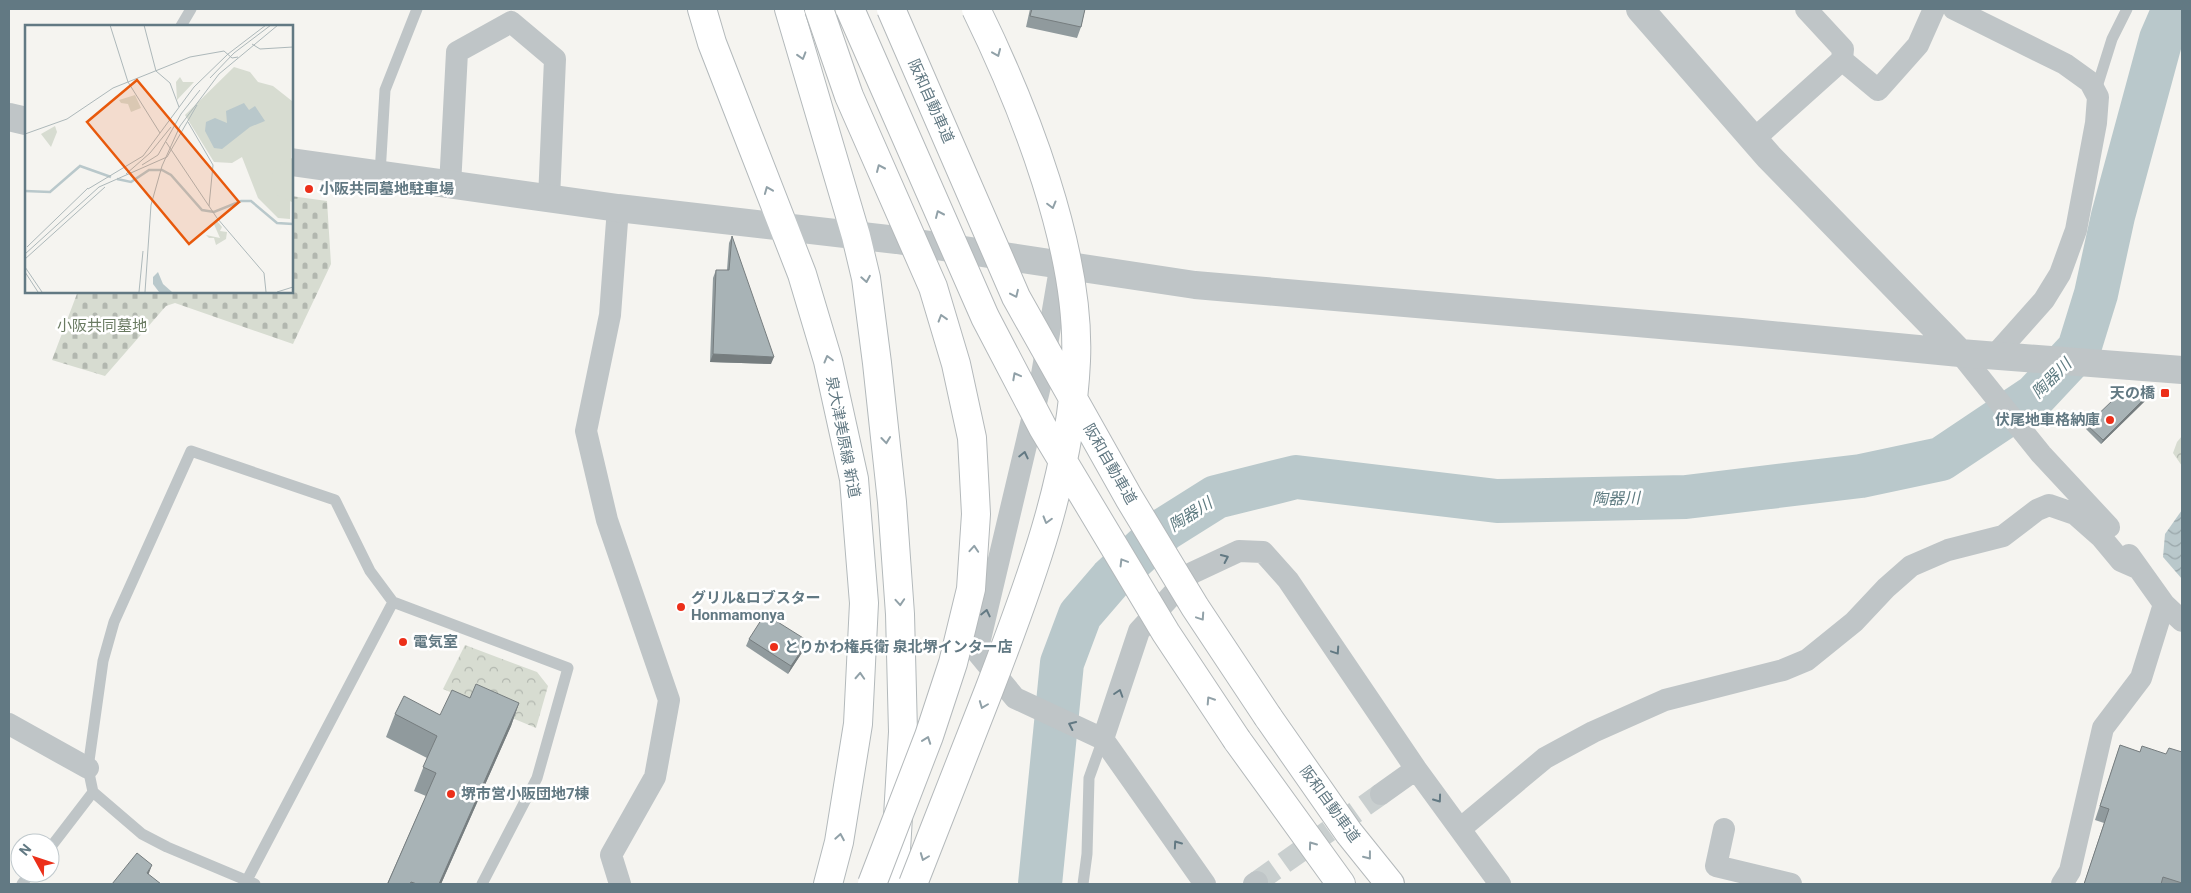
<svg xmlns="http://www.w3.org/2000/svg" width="2191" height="893" viewBox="0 0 2191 893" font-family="Roboto,'Noto Sans JP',sans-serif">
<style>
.forest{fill:url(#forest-crowns)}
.cemetery{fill:url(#cemetery-stones)}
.water{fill:url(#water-waves)}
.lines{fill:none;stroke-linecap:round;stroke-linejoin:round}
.river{stroke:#b9c8cb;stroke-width:44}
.minor-tunnel{stroke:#c9cfcf;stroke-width:22;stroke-dasharray:22 11;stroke-linecap:butt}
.primary-casing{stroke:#b3b9bb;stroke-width:30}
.motorway-casing{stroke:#b4b9bb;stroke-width:30}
.service{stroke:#bfc5c7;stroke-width:11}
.minor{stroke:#bfc5c7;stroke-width:22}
.tertiary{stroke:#bfc5c7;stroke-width:28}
.primary{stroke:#fff;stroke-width:28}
.motorway{stroke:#fff;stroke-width:28}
.motorway-bridge-casing{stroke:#b4b9bb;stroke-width:30;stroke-linecap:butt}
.motorway-bridge{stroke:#fff;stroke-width:28}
.wall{fill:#909a9d}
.shaded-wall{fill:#767d7f}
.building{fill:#a8b3b6;stroke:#767d7f}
.oneway{stroke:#91a1a8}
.oneway2{stroke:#627983}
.poi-dot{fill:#ec2f19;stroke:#fff;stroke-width:2}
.labels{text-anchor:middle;stroke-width:5;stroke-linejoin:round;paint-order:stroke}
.street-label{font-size:15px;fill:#627983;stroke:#fff}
.poi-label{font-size:15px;font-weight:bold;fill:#627983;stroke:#fff;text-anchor:start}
.park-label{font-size:15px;fill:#697a61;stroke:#fff}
.water-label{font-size:16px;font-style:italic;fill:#5e7b81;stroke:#fff}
.inset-river{fill:none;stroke:#b9c8cb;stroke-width:2.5}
.inset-road{fill:none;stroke:#adb8ba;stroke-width:1}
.view{fill:#e8590c;fill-opacity:0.15;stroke:#e8590c;stroke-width:2.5}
.inset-edge{fill:none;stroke:#627983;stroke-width:2.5}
</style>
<defs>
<pattern id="forest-crowns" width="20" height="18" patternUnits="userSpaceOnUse" patternTransform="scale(1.25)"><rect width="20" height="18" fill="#d7dcd1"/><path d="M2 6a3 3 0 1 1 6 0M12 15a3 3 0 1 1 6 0" fill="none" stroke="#b2b7af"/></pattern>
<pattern id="cemetery-stones" width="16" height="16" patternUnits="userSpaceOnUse" patternTransform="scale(1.25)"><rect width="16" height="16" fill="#d7dcd1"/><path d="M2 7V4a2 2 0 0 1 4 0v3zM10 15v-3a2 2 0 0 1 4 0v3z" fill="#b2b7af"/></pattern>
<pattern id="water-waves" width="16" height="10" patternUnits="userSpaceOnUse" patternTransform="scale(1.25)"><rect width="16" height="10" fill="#b9c8cb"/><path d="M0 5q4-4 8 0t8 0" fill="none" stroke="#9aa7aa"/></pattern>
</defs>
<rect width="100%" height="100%" fill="#f5f4f0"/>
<!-- forest -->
<path class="forest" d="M 2182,436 L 2182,466 L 2173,453 L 2177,442 Z
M 465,645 L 537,672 L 548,686 L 536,728 L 443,689 Z"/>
<!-- cemetery -->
<path class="cemetery" d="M 291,196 L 327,201 L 331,264 L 293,344 L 175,303 L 166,306 L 105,376 L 52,360 L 78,291 L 291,291 Z"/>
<!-- water -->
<path class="water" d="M 2182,510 L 2182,579 L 2163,557 L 2165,534 Z"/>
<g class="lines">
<!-- river -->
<path class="river" d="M 1040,884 L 1062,663 L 1080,615 L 1111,579 L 1165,529 L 1216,497 L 1296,477 L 1497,501 L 1686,497 L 1861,476 L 1941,459 L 2035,396 L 2079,349 L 2096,294 L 2113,216 L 2161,39 L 2174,9"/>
<!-- minor-tunnel -->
<path class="minor-tunnel" d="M 1257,882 L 1381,794"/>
<defs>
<path id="primary" d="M 702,9 L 712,43 L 802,274 L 828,361 L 854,479 L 864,603 L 858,724 L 839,842 L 828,884
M 789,9 L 856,236 L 866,278 L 877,363 L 892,502 L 900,614 L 903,732 L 894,884"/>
<path id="motorway" d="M 1268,717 L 1349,833 L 1390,884
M 1237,740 L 1341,884"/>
</defs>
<!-- primary casing -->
<use href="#primary" class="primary-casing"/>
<!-- motorway casing -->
<use href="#motorway" class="motorway-casing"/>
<!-- service -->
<path class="service" d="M 181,26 L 191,9
M 2096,90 L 2112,39 L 2127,9
M 380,174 L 385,90 L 417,9
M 93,792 L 142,834 L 167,847 L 255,884
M 50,848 L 93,792 L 88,768 L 103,661 L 114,622 L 191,451 L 335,500 L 370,571 L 393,602 L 568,668 L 537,778 L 482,884
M 247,880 L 393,602
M 22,884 L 30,873
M 1083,884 L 1087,854 L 1089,778 L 1103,739"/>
<!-- minor -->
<path class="minor" d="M 1954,9 L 2065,64 L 2090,82 L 2098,97 L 2096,123 L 2076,230 L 2060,274 L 2044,300 L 1995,355
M 1842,60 L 1878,90 L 1918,45 L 1934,9
M 1753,140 L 1842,60 L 1843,49 L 1806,9
M 450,186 L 457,52 L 511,22 L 555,59 L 549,199
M 618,208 L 610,315 L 586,431 L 607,520 L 669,700 L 655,777 L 611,855 L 620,884
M 1061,263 L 1040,386 L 977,652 L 1015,698 L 1103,739 L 1205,884
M 1960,353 L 2041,454 L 2109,527
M 2129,555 L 2164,604 L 2182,621
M 9,724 L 88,768
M 1103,739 L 1139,631 L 1192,573 L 1239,551 L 1263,552 L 1288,580 L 1416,769 L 1500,884
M 1381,794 L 1416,769
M 1460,829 L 1545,758 L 1593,732 L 1665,700 L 1783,670 L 1807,660 L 1854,622 L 1886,588 L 1911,566 L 1948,550 L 2003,536 L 2037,510 L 2049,505 L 2075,514 L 2101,537 L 2121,561 L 2137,568
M 1724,829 L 1716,866 L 1791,884
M 1254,884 L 1257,882
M 2062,884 L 2070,871 L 2103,728 L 2141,678 L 2164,604"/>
<!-- tertiary -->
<path class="tertiary" d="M 1640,9 L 1769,157 L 1960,353
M 9,117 L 26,121
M 291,162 L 618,208 L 897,240 L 1195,285 L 1741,332 L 1960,353 L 2182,370"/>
<!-- primary -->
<use href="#primary" class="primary"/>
<!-- motorway -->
<use href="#motorway" class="motorway"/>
<defs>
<path id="motorway-bridge" d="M 819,9 L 849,96 L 933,287 L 956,364 L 972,438 L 976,514 L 971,589 L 953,663 L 929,736 L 872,884
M 850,9 L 985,317 L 1043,428 L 1166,633 L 1237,740
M 891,9 L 1016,297 L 1129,498 L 1195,607 L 1268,717
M 913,884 C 938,820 963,755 989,690 C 1029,586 1071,475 1076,361 C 1081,251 1024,107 976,9"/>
</defs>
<!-- motorway-bridge casing -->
<use href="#motorway-bridge" class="motorway-bridge-casing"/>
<!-- motorway-bridge -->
<use href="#motorway-bridge" class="motorway-bridge"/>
</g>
<!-- wall -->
<path class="wall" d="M 1030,9 L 1085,9 L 1081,27 L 1077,38 L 1026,27 Z
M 732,236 L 771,364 L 710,362 L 713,278 L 716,270 L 727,270 L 729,243 Z
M 2145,401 L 2101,444 L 2086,429 L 2087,425 Z
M 749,639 L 808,641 L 805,648 L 788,674 L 746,646 Z
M 470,698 L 519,703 L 511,726 L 441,884 L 387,884 L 426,796 L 414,791 L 427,758 L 386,737 L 395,714 L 440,715 Z
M 2120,745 L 2140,752 L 2166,754 L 2182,752 L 2182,884 L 2084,884 L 2104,823 L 2095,820 Z"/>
<!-- shaded-wall -->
<path class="shaded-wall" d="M 713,354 L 774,357 L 771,364 L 710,362 Z
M 2146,397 L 2145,401 L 2101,444 L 2103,440 Z
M 808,641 L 805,648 L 788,674 L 791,666 Z
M 519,703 L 511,726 L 441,884 L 439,884 Z
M 152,865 L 145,884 L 147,873 Z"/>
<!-- building -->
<path class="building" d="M 1032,9 L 1085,9 L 1081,27 L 1030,16 Z
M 732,236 L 774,357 L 713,354 L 716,270 L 729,270 Z
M 2146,397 L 2103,440 L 2087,425 L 2114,399 Z
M 765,614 L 808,641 L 791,666 L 749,639 Z
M 476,684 L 519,703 L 439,884 L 417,884 L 411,882 L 410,884 L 391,884 L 388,883 L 436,773 L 423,767 L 437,736 L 395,714 L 404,696 L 440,715 L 452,690 L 470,698 Z
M 2120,745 L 2140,752 L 2142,746 L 2166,754 L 2169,748 L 2182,752 L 2182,883 L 2163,877 L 2161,884 L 2084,884 L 2109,809 L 2100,806 Z
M 137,853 L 152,865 L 147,873 L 161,884 L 112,884 Z"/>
<!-- one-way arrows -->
<defs><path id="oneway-chevron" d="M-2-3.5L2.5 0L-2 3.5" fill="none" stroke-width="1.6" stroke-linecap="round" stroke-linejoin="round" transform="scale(1.25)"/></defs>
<g class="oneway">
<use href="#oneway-chevron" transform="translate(997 53) rotate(67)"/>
<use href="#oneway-chevron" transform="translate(802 56) rotate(73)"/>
<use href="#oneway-chevron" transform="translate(880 168) rotate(-114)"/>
<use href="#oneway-chevron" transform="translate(768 190) rotate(-112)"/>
<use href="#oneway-chevron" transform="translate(1052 205) rotate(75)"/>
<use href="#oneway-chevron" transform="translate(939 214) rotate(-114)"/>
<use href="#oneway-chevron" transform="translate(866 279) rotate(80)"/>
<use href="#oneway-chevron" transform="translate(1015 294) rotate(65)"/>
<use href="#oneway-chevron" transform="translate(942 318) rotate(-107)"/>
<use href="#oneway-chevron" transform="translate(828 359) rotate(-105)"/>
<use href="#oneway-chevron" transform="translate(1016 376) rotate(-118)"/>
<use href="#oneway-chevron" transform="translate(886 440) rotate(84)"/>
<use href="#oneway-chevron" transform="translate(1047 520) rotate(106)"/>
<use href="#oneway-chevron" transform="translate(974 549) rotate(-86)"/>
<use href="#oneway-chevron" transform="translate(1123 562) rotate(-121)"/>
<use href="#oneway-chevron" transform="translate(900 602) rotate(86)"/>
<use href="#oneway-chevron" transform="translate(1201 617) rotate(56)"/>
<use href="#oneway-chevron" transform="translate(860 676) rotate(-87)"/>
<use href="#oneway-chevron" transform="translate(1210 700) rotate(-123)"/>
<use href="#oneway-chevron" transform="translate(983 705) rotate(111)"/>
<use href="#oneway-chevron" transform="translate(927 740) rotate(-70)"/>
<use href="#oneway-chevron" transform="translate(840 837) rotate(-80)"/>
<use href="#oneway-chevron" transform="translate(1312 845) rotate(-126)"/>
<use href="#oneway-chevron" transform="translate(1368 856) rotate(52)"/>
<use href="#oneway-chevron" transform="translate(924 857) rotate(111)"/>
</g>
<g class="oneway2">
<use href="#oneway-chevron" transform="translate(1024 455) rotate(-77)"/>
<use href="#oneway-chevron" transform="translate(1225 558) rotate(-25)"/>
<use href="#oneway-chevron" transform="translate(986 613) rotate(-77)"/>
<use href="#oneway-chevron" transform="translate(1336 651) rotate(56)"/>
<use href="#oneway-chevron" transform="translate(1119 693) rotate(-72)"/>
<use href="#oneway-chevron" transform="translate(1072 725) rotate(-155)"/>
<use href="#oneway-chevron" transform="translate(1438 799) rotate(54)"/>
<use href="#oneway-chevron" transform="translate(1177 844) rotate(-125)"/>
</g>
<!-- markers -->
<g class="poi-dot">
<circle cx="309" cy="189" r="5"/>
<rect x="2160" y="388" width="10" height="10" rx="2.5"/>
<circle cx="2110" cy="420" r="5"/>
<circle cx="681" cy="607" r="5"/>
<circle cx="403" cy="642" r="5"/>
<circle cx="774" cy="647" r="5"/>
<circle cx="451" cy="794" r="5"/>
</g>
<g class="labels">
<!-- street labels -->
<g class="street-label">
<text transform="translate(931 101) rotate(66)" y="5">阪和自動車道</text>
<text transform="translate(843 437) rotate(79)" y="5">泉大津美原線 新道</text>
<text transform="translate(1110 464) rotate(60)" y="5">阪和自動車道</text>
<text transform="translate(1330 804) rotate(54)" y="5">阪和自動車道</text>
</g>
<!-- poi labels -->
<g class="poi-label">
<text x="319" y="194">小阪共同墓地駐車場</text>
<text x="2155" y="398" text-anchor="end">天の橋</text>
<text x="2100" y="425" text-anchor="end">伏尾地車格納庫</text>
<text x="691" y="603">グリル&amp;ロブスター<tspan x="691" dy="17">Honmamonya</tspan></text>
<text x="413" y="647">電気室</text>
<text x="784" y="652">とりかわ権兵衛 泉北堺インター店</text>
<text x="461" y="799">堺市営小阪団地7棟</text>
</g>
<!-- park labels -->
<g class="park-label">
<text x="102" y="331">小阪共同墓地</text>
</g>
<!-- water labels -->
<g class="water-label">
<text transform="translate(2051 378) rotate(-45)" y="6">陶器川</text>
<text transform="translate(1616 498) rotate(-1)" y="6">陶器川</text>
<text transform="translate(1190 514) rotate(-33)" y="6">陶器川</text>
</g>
</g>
<!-- overview -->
<g transform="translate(25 25)">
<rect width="268" height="268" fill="#f5f4f0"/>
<path d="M 209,42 L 225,47 L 233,57 L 248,61 L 267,76 L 265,194 L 253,193 L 233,173 L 217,132 L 207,138 L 189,137 L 160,90 ZM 155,52 L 158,57 L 169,57 L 152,75 L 151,57 ZM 30,101 L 32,107 L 26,122 L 16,109 ZM 188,197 L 193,197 L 197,202 L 195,206 L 202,207 L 201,214 L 191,220 L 189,213 L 184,213 L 181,210 L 195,213 Z" fill="#d7dcd1"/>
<path d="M 110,70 L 116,83 L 106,87 L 103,79 L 96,78 L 94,75 Z" fill="#d7dcd1"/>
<path d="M 267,133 L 267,177 L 252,170 L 246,155 L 249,144 Z" fill="#d7dcd1"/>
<path d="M 219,78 L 224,85 L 230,81 L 240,96 L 225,102 L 197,124 L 189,123 L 180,106 L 181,97 L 190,93 L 202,98 L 201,86 ZM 133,247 L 138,259 L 147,267 L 134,267 L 128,259 L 128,252 Z" fill="#b9c8cb"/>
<path class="inset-river" d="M 92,154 L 106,157 L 124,145 L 137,145 L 146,150 L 177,185 L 189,187 L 216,176 L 226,176 L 252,198 L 268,199M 0,166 L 25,167 L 55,141 L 86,152"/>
<path class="inset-road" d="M 85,0 L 103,57 L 135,108M 119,0 L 131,46 L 145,58 L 154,82M 227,19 L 235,24 L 268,22M 185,53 L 209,28 L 246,0M 163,97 L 188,140 L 184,181M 0,109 L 42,94 L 88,63 L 165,32 L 199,26 L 207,33 L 213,32M 141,117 L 192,193 L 239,248 L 241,267M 117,140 L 133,130 L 156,89 L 175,65M 101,149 L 125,128 L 146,102M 63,164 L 118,131 L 169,62 L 203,29 L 241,0M 2,222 L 63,163M 0,229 L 74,162 L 142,132 L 172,80M 0,234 L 80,162M 0,242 L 17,267M 0,247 L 13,267M 114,267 L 118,226M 120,267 L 126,180 L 137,141 L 155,101 L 194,49 L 253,0M 252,267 L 268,262"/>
<path class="view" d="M 112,55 L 214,177 L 164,219 L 62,97 Z"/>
<rect width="268" height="268" class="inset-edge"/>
</g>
<!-- border -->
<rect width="2191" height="893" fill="none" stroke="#627983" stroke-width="20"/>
<!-- north arrow -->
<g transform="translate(35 858) rotate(310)"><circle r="24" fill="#ffffff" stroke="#c0c9cd"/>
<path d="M0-4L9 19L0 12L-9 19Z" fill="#ec2f19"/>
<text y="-8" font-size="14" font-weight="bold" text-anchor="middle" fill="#627983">N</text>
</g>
</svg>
